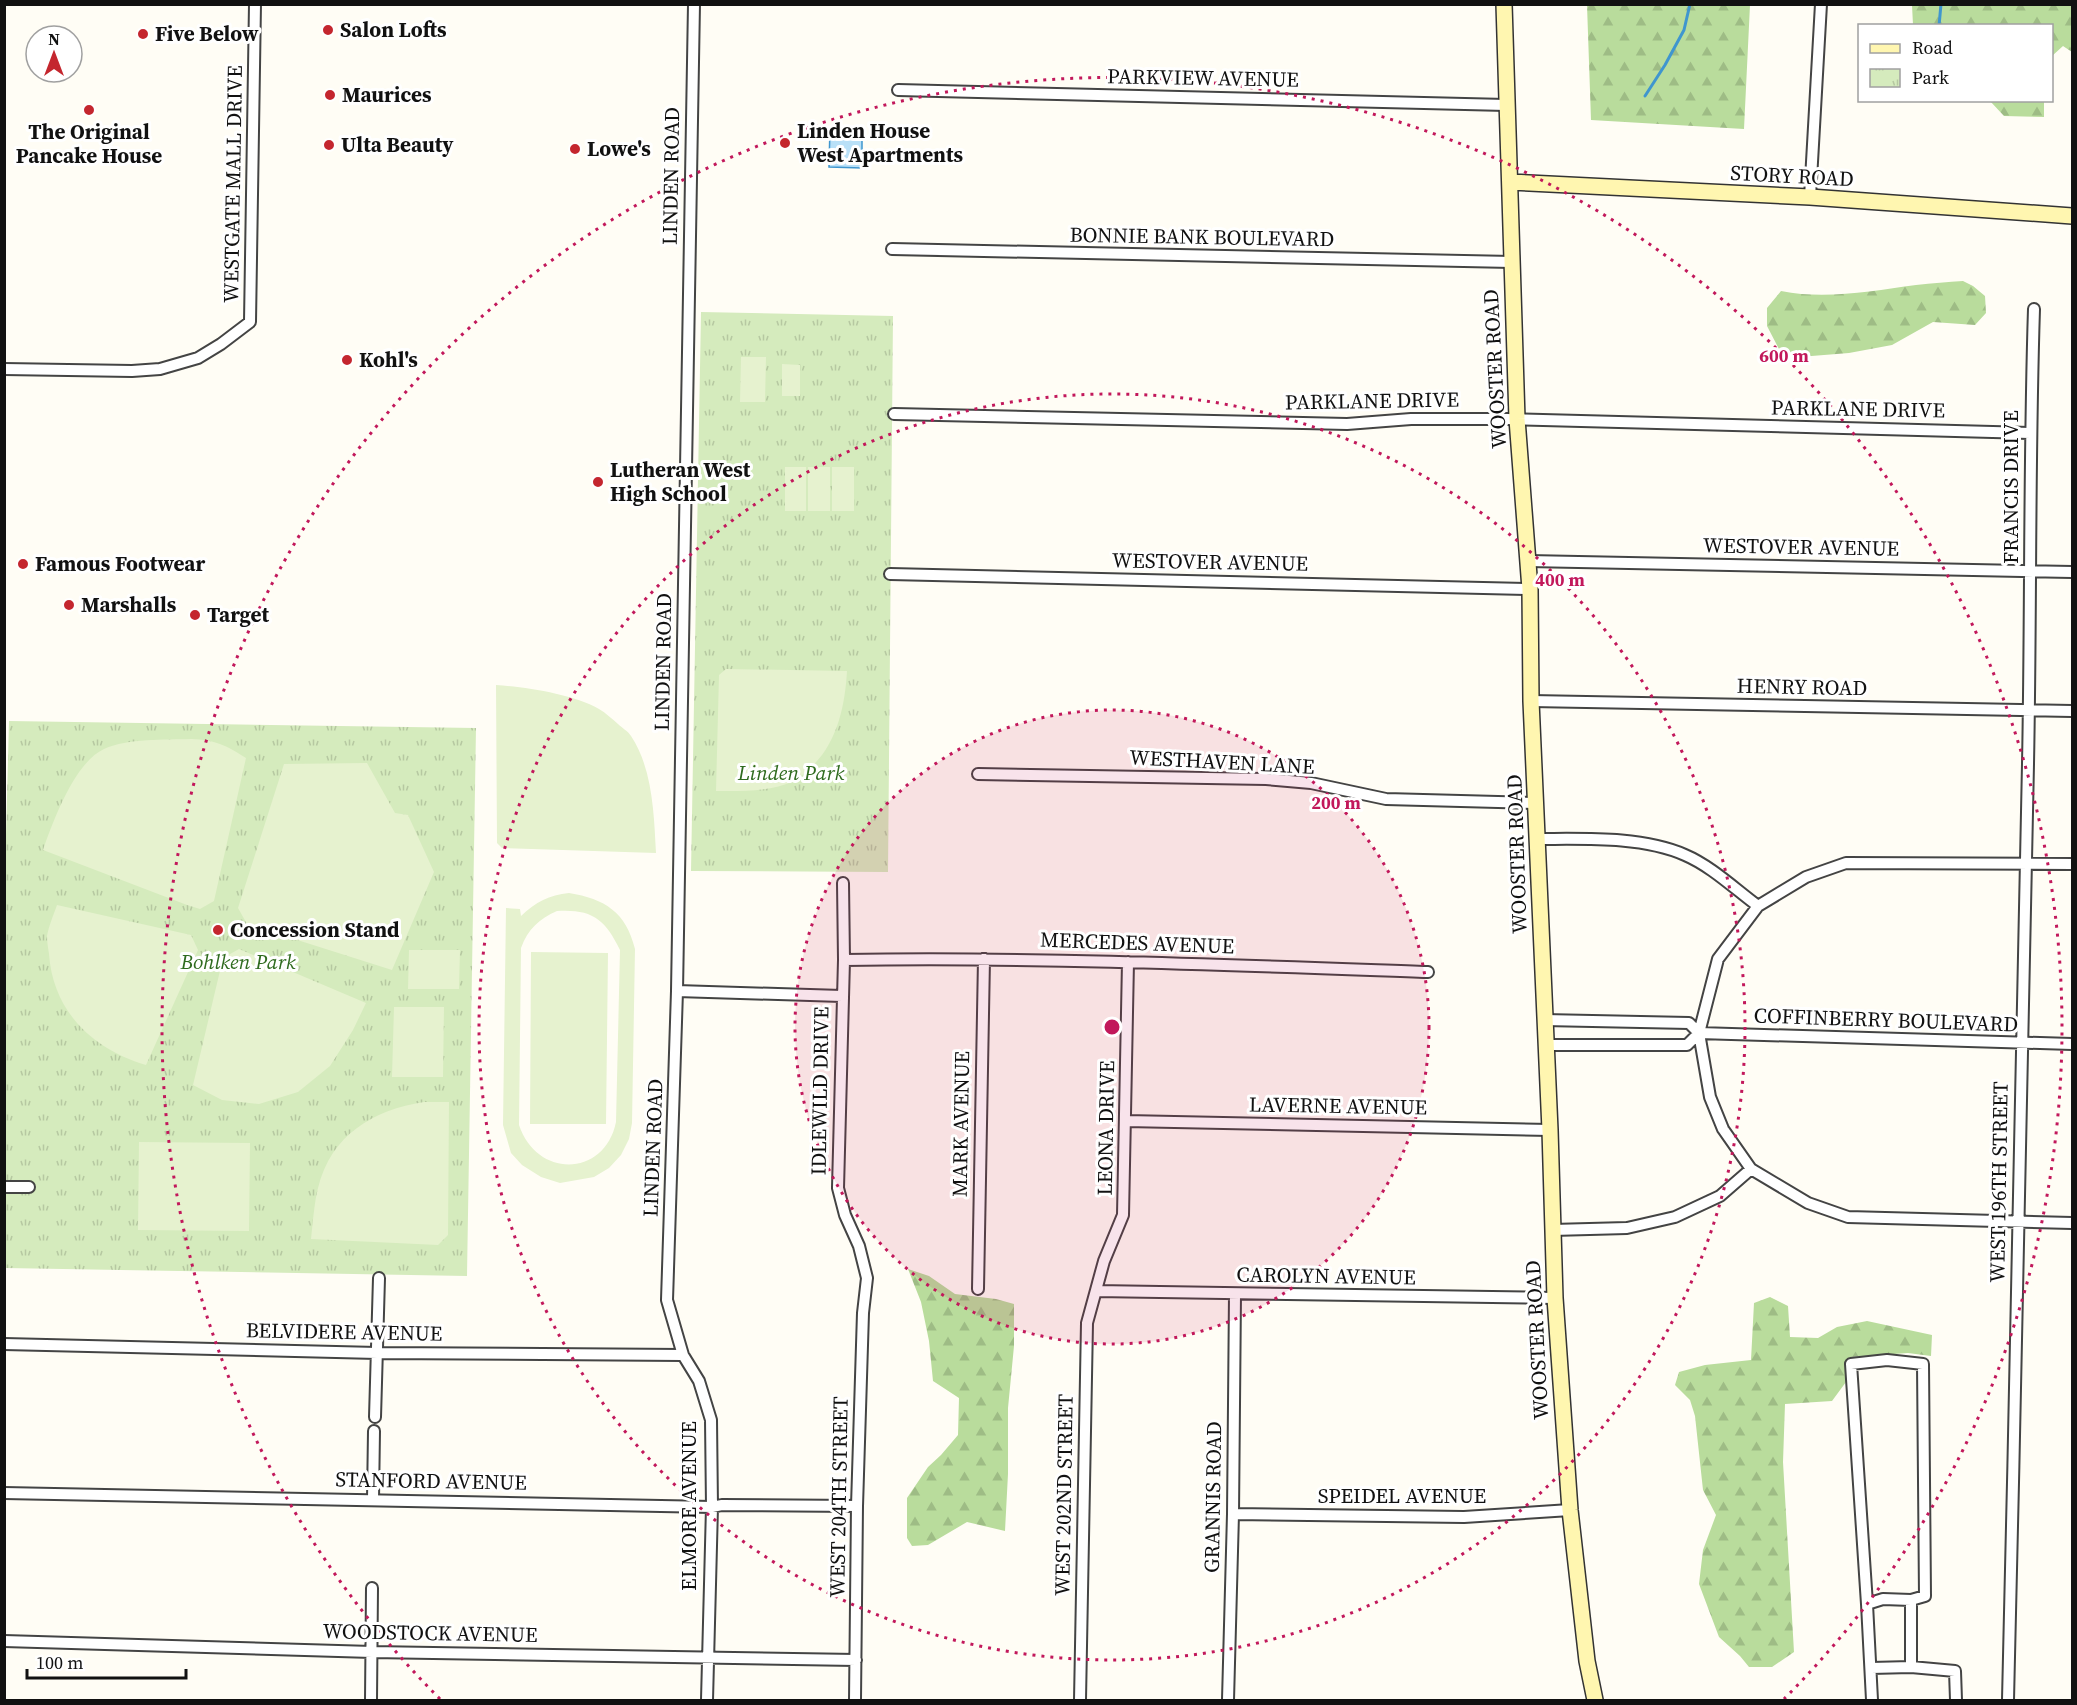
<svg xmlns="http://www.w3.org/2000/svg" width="2077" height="1705" viewBox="0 0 2077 1705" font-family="'Source Serif 4',serif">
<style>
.forest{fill:url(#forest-firs)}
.park{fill:url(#park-tufts)}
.pitch{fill:#e6f2cf;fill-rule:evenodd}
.water{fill:#b9e0f7;stroke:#3f96cf;stroke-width:1.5}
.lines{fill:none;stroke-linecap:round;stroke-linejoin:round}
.stream{stroke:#3f96cf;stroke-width:3}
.street-casing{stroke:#444;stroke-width:14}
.secondary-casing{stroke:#333;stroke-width:18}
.street{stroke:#fff;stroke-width:10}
.secondary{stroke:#fff6b0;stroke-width:15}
.ring{fill:none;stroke:#c2185b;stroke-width:3;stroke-dasharray:3 6}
.poi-dot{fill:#c4262e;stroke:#fff;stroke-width:2}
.labels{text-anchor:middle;stroke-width:6;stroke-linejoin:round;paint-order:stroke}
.poi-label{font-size:21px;font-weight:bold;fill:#111;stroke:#fff;text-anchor:start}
.street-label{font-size:21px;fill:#111;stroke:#fff}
.park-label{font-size:21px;font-style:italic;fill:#2f6b1f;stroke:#fff}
.centre{fill:#c2185b;stroke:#fff;stroke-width:3}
.ring-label{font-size:18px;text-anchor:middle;font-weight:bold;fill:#c2185b;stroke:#fff;stroke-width:6;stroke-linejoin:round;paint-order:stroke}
</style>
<defs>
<pattern id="forest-firs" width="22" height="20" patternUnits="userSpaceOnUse" patternTransform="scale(1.5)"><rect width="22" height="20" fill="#b9dc9c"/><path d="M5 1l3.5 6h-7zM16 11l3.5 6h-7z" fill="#9ebc85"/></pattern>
<pattern id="park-tufts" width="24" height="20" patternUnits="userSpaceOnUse" patternTransform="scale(1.5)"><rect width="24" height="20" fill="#d5ebbd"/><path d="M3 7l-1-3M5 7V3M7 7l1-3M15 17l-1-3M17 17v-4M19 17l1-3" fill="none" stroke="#b6c8a1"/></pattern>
</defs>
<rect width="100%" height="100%" fill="#fffdf5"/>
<!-- forest -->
<path class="forest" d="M 1587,5 L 1750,5 L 1744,129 L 1591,120 Z
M 1912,5 L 2072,5 L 2072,52 L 2063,46 L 2052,56 L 2052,26 L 1913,25 Z
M 1990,101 L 2044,101 L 2044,117 L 2004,116 Z
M 1963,281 L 1973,286 L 1985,296 L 1986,313 L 1975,325 L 1933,322 L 1892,345 L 1849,353 L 1799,357 L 1781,353 L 1767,326 L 1767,308 L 1781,291 C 1825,300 1872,291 1916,285 C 1932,283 1948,282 1963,281 Z
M 908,1269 L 929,1276 L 955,1294 L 996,1299 L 1014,1304 L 1014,1346 L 1008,1408 L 1008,1474 L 1005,1531 L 967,1522 L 928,1545 L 912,1546 L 907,1538 L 907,1498 L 928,1467 L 941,1455 L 958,1435 L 959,1398 L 933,1381 L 929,1341 L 921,1302 Z
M 1770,1297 L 1788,1306 L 1790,1337 L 1818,1338 L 1837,1327 L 1867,1321 L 1932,1335 L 1931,1356 L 1908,1353 L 1851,1357 L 1846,1382 L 1832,1401 L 1785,1404 L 1783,1462 L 1794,1652 L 1772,1667 L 1749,1667 L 1740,1656 L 1719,1637 L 1699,1584 L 1703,1550 L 1716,1515 L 1703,1490 L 1695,1416 L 1690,1400 L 1675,1385 L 1679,1372 L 1705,1365 L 1751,1360 L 1754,1303 Z"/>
<!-- park -->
<path class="park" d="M 701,312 L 893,316 L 888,872 L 691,871 Z
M 9,721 L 476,728 L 467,1276 L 5,1268 L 4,911 Z"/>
<!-- pitch -->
<path class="pitch" d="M 741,357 L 766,357 L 765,402 L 740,402 Z
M 782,364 L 800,365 L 800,396 L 782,396 Z
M 785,467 L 806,467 L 806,511 L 785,511 Z
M 808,467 L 830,467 L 830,511 L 808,511 Z
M 832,467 L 854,467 L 854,511 L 832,511 Z
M 726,669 L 847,671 C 845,706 837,745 809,769 C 804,773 800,778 794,781 C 770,792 742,791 716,791 L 719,675 Z
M 496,685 C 526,687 573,694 599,709 C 606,713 612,719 618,724 C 622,728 628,731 631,736 C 653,769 654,816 656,853 L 502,848 L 497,843 Z
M 191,739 C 215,740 226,745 246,758 L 214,901 L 200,909 L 187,905 L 43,850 C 53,821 75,762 104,749 C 128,738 165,740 191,739 Z
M 367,763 L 395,813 L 408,815 L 434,872 L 392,970 L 247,924 L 238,908 L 284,764 Z
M 569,893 C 605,899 626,912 635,949 L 632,1123 L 629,1139 L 621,1155 L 609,1168 L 594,1177 L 560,1183 L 541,1177 L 522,1165 L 511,1153 L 503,1125 L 506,908 L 520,909 L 521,916 C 536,902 549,895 569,893 ZM 557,911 C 592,909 605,919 620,950 L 616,1122 C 605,1177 537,1179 519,1125 L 521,948 C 528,929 539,919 557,911 Z
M 57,905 L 191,935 L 198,950 L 146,1065 C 92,1049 53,1011 49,954 C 48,948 47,941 47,936 C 49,925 54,914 57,905 Z
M 239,949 L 366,1003 L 353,1030 L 330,1066 L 298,1092 L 259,1104 L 222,1100 L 193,1085 L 223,958 Z
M 409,950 L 460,950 L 459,989 L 408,989 Z
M 531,952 L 608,953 L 606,1124 L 530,1124 Z
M 394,1007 L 444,1007 L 443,1077 L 392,1077 Z
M 424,1102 L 449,1102 L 448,1235 L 438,1245 L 311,1239 C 313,1222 314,1204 318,1188 C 331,1135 373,1110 424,1102 Z
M 139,1142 L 250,1143 L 249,1231 L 138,1230 Z"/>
<!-- water -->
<path class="water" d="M 830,127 L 862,127 L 862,168 L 829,167 Z"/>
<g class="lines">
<!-- stream -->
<path class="stream" d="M 1939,26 L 1941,4
M 1645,96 L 1665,65 L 1684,30 L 1690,4"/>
<defs>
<path id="street" d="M 694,4 L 677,991 L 667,1300 L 683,1355 L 699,1381 L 711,1420 L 712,1507 L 707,1700
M 898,90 L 1506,105
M 1810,197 L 1821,4
M 892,249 L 1512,262
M 4,369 L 132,371 L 160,369 L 198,358 L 221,344 L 250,322 L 255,4
M 894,414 L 1347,424 L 1411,419 L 1507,419 L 2030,433
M 1528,561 L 2072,572
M 890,574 L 1530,589
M 1531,701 L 2072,711
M 978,774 L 1266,779 L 1311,783 L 1386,799 L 1536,803
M 1537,839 C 1584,839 1642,836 1685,855 C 1711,866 1735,889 1758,906
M 2072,864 L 1846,863 L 1806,877 L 1758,906 L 1718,959 L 1699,1033 L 1710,1097 L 1723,1129 L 1751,1169 L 1808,1203 L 1848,1217 L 2072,1223
M 843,883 L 844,960 L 838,1188 L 845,1215 L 859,1246 L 867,1278 L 863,1313 L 857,1506 L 855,1700
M 844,960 C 1039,957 1233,965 1428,972
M 677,991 L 842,996
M 1544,1020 L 1689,1023 L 1699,1033
M 1546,1045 L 1687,1045 L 1699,1033 L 2072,1044
M 1126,1121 L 1550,1130
M 4,1187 L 29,1187
M 1552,1230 L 1627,1228 L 1675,1217 L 1720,1196 L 1751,1169
M 978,1289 L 984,959
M 1096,1291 L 1555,1298
M 4,1344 L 377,1353 L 683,1355
M 375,1417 L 379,1278
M 4,1493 L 712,1507 L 722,1505 L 857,1506
M 373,1499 L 374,1431
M 1233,1514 L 1464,1517 L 1570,1510
M 1867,1604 L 1851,1364 L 1887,1360 L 1923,1364 L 1925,1596 L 1911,1600
M 4,1641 L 372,1652 L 856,1660
M 1911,1667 L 1955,1671 L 1956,1700
M 1871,1668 L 1911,1667 L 1911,1600 L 1883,1599 L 1867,1604 L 1872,1700
M 371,1700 L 372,1588
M 1080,1700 L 1087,1323 L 1104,1261 L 1123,1215 L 1128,962
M 1228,1700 L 1233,1514 L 1235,1294
M 2008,1700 C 2015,1388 2023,1076 2028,764 C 2031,612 2029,461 2034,309"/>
<path id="secondary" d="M 1504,4 L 1517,419 L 1530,589 L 1531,701 L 1550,1130 L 1555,1298 L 1570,1510 L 1587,1661 L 1595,1700
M 1510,182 L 1810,197 L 2072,216"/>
</defs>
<!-- street casing -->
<use href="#street" class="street-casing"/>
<!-- secondary casing -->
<use href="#secondary" class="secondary-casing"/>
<!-- street -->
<use href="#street" class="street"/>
<!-- secondary -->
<use href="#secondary" class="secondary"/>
</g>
<!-- distance rings -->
<circle cx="1112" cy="1027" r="317" fill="#c2185b" fill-opacity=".12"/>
<g class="ring">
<circle cx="1112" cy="1027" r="317"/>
<circle cx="1112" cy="1027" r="633"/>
<path d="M440 1699A950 950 0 1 1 1784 1699"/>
</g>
<!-- markers -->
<g class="poi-dot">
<circle cx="328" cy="30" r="6"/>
<circle cx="143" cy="34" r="6"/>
<circle cx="330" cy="95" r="6"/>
<circle cx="89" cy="110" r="6"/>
<circle cx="785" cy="143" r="6"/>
<circle cx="329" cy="145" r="6"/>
<circle cx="575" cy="149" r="6"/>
<circle cx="347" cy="360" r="6"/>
<circle cx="598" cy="482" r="6"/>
<circle cx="23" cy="564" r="6"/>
<circle cx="69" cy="605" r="6"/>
<circle cx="195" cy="615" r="6"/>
<circle cx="218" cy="930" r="6"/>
</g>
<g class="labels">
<!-- poi labels -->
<g class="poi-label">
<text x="340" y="37">Salon Lofts</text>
<text x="155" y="41">Five Below</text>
<text x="342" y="102">Maurices</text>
<text x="797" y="138">Linden House<tspan x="797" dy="24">West Apartments</tspan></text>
<text x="89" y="139" text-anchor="middle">The Original<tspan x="89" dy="24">Pancake House</tspan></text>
<text x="341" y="152">Ulta Beauty</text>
<text x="587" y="156">Lowe's</text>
<text x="359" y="367">Kohl's</text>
<text x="610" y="477">Lutheran West<tspan x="610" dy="24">High School</tspan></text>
<text x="35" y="571">Famous Footwear</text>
<text x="81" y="612">Marshalls</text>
<text x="207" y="622">Target</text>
<text x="230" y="937">Concession Stand</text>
</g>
<!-- street labels -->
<g class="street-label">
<text transform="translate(1203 78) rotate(1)" y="7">PARKVIEW AVENUE</text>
<text transform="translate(671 176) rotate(-89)" y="7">LINDEN ROAD</text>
<text transform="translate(1792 176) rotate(3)" y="7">STORY ROAD</text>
<text transform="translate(233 184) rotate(-89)" y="7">WESTGATE MALL DRIVE</text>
<text transform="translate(1202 237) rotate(1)" y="7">BONNIE BANK BOULEVARD</text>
<text transform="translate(1495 369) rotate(-93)" y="7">WOOSTER ROAD</text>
<text transform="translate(1372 401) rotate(-1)" y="7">PARKLANE DRIVE</text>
<text transform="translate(1858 409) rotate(1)" y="7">PARKLANE DRIVE</text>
<text transform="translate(2011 487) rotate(-90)" y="7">FRANCIS DRIVE</text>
<text transform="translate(1801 547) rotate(1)" y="7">WESTOVER AVENUE</text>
<text transform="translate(1210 562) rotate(1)" y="7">WESTOVER AVENUE</text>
<text transform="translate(663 662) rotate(-89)" y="7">LINDEN ROAD</text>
<text transform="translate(1802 687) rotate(1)" y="7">HENRY ROAD</text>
<text transform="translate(1222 762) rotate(3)" y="7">WESTHAVEN LANE</text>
<text transform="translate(1517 854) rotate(-92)" y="7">WOOSTER ROAD</text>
<text transform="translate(1137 943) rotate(2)" y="7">MERCEDES AVENUE</text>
<text transform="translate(1886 1020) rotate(2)" y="7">COFFINBERRY BOULEVARD</text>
<text transform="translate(820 1091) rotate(-89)" y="7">IDLEWILD DRIVE</text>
<text transform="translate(1338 1106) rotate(1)" y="7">LAVERNE AVENUE</text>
<text transform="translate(961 1124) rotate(-89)" y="7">MARK AVENUE</text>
<text transform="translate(1106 1128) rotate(-89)" y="7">LEONA DRIVE</text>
<text transform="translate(653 1148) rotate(-88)" y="7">LINDEN ROAD</text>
<text transform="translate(1999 1182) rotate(-89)" y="7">WEST 196TH STREET</text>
<text transform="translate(1326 1276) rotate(1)" y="7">CAROLYN AVENUE</text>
<text transform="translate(344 1332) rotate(1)" y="7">BELVIDERE AVENUE</text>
<text transform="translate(1537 1340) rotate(-93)" y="7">WOOSTER ROAD</text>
<text transform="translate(431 1481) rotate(1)" y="7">STANFORD AVENUE</text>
<text transform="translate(1064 1495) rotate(-89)" y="7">WEST 202ND STREET</text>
<text x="1402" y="1503">SPEIDEL AVENUE</text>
<text transform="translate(839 1497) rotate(-89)" y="7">WEST 204TH STREET</text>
<text transform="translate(1213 1497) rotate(-89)" y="7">GRANNIS ROAD</text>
<text transform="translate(689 1506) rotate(-90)" y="7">ELMORE AVENUE</text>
<text transform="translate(430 1633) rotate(1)" y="7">WOODSTOCK AVENUE</text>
</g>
<!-- park labels -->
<g class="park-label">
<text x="791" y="780">Linden Park</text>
<text x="238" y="969">Bohlken Park</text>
</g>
</g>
<circle cx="1112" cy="1027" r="9" class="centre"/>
<g class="ring-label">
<text x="1784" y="362">600 m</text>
<text x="1560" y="586">400 m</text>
<text x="1336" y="809">200 m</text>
</g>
<!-- border -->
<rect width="2077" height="1705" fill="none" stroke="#111111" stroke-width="12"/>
<!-- legend -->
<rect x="1858" y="24" width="195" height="78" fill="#ffffff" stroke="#a0a0a0" stroke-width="1.5"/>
<rect x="1870" y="44" width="30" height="9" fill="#fff6b0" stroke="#a0a0a0" stroke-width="1.5"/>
<text x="1912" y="54" font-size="18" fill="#111111">Road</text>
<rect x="1870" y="69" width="30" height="18" fill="url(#park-tufts)" stroke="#a0a0a0" stroke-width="1.5"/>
<text x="1912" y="84" font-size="18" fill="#111111">Park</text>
<!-- north arrow -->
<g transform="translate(54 54)"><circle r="28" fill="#ffffff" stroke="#a0a0a0" stroke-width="1.5"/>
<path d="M0-4.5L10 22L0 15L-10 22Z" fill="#c4262e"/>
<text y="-9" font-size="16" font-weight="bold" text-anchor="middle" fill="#111111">N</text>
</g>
<!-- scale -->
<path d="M27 1669v9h159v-9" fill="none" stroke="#111111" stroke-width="3"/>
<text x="36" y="1669" font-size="18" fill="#111111" stroke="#ffffff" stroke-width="4.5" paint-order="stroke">100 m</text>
</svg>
